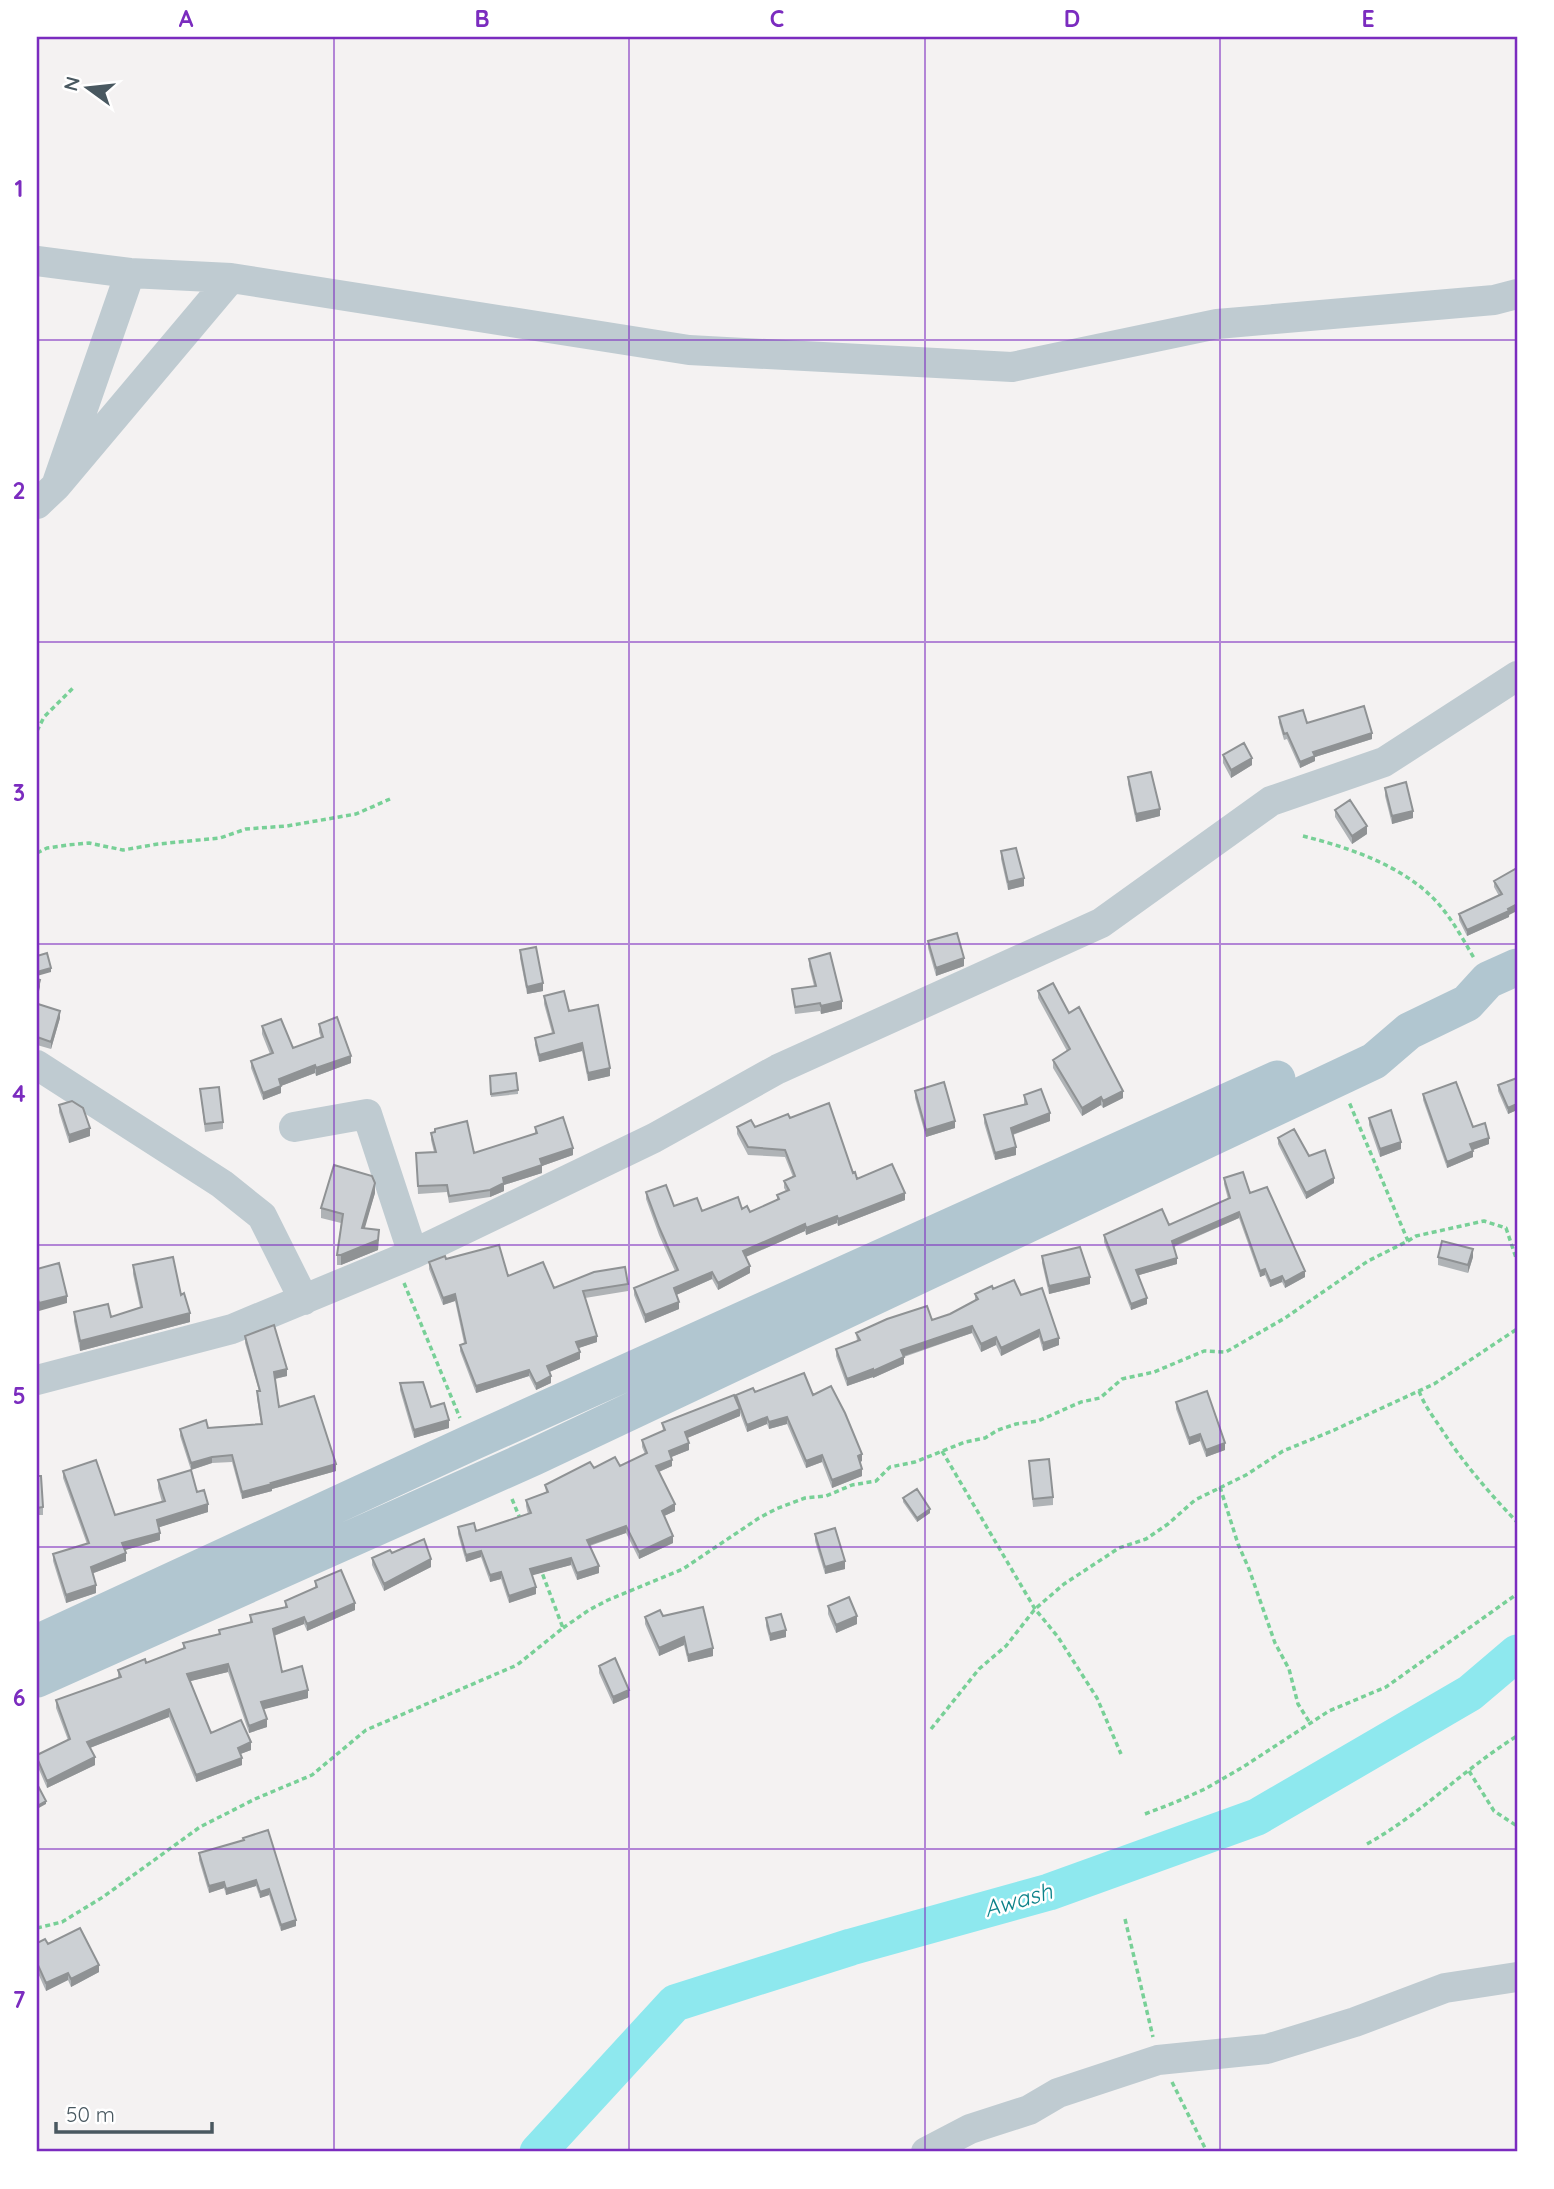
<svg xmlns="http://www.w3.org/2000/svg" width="1554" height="2189" viewBox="0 0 1554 2189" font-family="Quicksand,sans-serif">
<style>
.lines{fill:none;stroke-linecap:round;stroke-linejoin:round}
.river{stroke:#8ee8ee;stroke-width:37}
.path{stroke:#78d097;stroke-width:3.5;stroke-dasharray:5 3.5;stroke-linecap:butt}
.minor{stroke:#bfcbd1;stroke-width:30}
.major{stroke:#b1c6d0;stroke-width:37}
.wall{fill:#afb3b6}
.shaded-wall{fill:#8f9294}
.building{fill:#ccd0d4;stroke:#8f9294;stroke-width:2}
.grid{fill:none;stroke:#7b2cbf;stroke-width:2;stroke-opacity:0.55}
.labels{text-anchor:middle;stroke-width:5;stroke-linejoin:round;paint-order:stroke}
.water-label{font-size:23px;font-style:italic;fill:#0c8289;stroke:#fff}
.neatline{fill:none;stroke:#7b2cbf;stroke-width:2.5}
.grid-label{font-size:23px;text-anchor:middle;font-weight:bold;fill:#7b2cbf}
</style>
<rect width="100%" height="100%" fill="#f4f2f2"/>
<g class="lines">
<!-- river -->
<path class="river" d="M 538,2152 L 675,2003 L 851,1947 L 1049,1892 L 1257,1817 L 1470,1693 L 1517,1653"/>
<!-- path -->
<path class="path" d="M 37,731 L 44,717 L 74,687
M 1303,836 C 1347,847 1397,864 1430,895 C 1449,913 1461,936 1474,958
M 37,853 L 47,848 L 68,845 L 89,843 L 123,850 L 158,844 L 220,838 L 246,829 L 287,826 L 356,814 L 390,799
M 1408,1241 L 1416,1236 L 1484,1221 L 1506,1228 L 1517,1261
M 404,1283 L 460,1418
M 1419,1391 C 1425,1407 1435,1419 1444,1433 C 1465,1465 1491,1495 1517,1522
M 942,1451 L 1035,1609 L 1058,1637 L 1097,1698 L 1121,1754
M 1220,1487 L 1238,1544 L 1249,1569 L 1275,1643 L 1289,1669 L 1298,1704 L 1310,1723
M 512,1499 L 521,1521
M 563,1628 L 589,1610 L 608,1600 L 683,1569 L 759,1518 L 776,1509 L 805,1498 L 826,1496 L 852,1485 L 876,1481 L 890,1467 L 915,1462 L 965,1442 L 985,1438 L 998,1430 L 1016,1424 L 1038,1421 L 1081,1402 L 1100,1398 L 1122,1379 L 1154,1372 L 1204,1351 L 1226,1352 L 1285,1318 L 1368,1261 L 1408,1241 L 1349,1102
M 931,1729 L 979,1669 L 1006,1646 L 1035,1609 L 1064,1584 L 1119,1548 L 1146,1539 L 1168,1524 L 1195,1500 L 1246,1475 L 1283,1451 L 1332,1431 L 1434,1384 L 1517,1329
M 1469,1771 L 1494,1811 L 1517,1826
M 1145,1814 L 1176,1802 L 1205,1789 L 1243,1767 L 1329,1711 L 1386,1687 L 1517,1594
M 1367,1844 C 1421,1814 1464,1769 1517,1736
M 1125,1919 L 1153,2037
M 37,1928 L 62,1922 L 103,1897 L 200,1827 L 255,1799 L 312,1775 L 366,1730 L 517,1665 L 563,1628 L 541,1570
M 1172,2082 L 1207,2152"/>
<!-- minor -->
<path class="minor" d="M 37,261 L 130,273 L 231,278 L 689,350 L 1012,367 L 1217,324 L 1494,300 L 1517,294
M 56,486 L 231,278
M 37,504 L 56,486 L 130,273
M 37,1065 L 222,1184 L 262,1216 L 304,1300
M 294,1127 L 367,1114 L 413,1254
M 37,1380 L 232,1329 L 413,1254 L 654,1138 L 778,1069 L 1101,923 L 1271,801 L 1384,762 L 1517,676
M 926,2152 L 970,2129 L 1029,2110 L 1058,2093 L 1158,2060 L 1267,2049 L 1355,2022 L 1445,1988 L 1517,1977"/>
<!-- major -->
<path class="major" d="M 37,1643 L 470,1443 L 1277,1079
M 37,1679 L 534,1457 L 1374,1061 L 1409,1031 L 1467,1003 L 1488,980 L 1517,967"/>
</g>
<!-- wall -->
<path class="wall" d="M 1279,717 L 1307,723 L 1372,739 L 1315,757 L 1315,761 L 1300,768 L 1287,739 L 1284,740 L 1279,723 Z
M 1223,755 L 1252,765 L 1231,778 L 1223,763 Z
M 1128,777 L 1160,816 L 1136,822 L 1128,784 Z
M 1385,788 L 1413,818 L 1392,824 L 1385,796 Z
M 1335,810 L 1367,834 L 1352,844 L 1335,817 Z
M 1001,851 L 1024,886 L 1008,890 L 1001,859 Z
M 1517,868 L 1509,917 L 1467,936 L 1459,920 L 1459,914 L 1499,896 L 1494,887 L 1494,881 Z
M 928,941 L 964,966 L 936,976 L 928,948 Z
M 520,950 L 543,991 L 527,994 L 520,958 Z
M 809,959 L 842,1009 L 821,1014 L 820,1011 L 795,1014 L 792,989 L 814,986 L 809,966 Z
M 1038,991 L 1069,1013 L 1123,1098 L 1103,1108 L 1101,1105 L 1082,1116 L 1053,1068 L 1053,1060 L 1067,1051 L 1038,998 Z
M 544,996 L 569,1011 L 610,1076 L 588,1081 L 582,1051 L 539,1062 L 535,1045 L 535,1038 L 552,1033 L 544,1004 Z
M 37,1008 L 60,1018 L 51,1049 L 37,1045 Z
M 319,1024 L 351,1063 L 316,1076 L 315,1073 L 281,1086 L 281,1093 L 263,1100 L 251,1068 L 251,1061 L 270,1054 L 262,1034 L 262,1026 L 293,1048 L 321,1038 L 319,1032 Z
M 490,1076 L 518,1090 L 518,1094 L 491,1097 Z
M 1517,1078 L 1517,1110 L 1508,1114 L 1498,1091 L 1498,1085 Z
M 200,1089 L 223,1122 L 223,1129 L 205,1132 Z
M 915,1091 L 955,1128 L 926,1137 L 915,1098 Z
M 1423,1094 L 1473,1127 L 1489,1144 L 1473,1150 L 1473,1157 L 1447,1168 L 1423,1100 Z
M 1024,1095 L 1050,1121 L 1013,1135 L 1016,1155 L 995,1160 L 984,1123 L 984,1115 L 1024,1104 Z
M 59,1105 L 90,1136 L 69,1143 L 59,1112 Z
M 790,1118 L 853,1173 L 857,1179 L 905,1200 L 838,1226 L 837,1223 L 806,1235 L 805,1231 L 746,1257 L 750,1273 L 718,1290 L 712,1279 L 676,1295 L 679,1309 L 645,1323 L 634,1295 L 634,1288 L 675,1271 L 659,1235 L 646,1199 L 646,1192 L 674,1206 L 702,1211 L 742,1209 L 750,1212 L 777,1200 L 777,1195 L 786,1191 L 784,1188 L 784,1181 L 793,1177 L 785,1157 L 748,1155 L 737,1134 L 737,1127 L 755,1127 Z
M 1369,1118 L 1401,1149 L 1380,1157 L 1369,1125 Z
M 535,1127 L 573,1155 L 542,1166 L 542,1173 L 504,1185 L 504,1191 L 490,1197 L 449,1203 L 447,1192 L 418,1194 L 416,1153 L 434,1152 L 431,1140 L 431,1133 L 474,1153 L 535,1134 Z
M 1278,1138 L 1309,1156 L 1334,1183 L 1306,1199 L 1278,1144 Z
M 1224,1178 L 1250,1193 L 1305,1277 L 1285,1288 L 1282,1282 L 1270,1287 L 1265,1275 L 1260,1277 L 1239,1218 L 1174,1247 L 1177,1264 L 1139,1275 L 1147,1304 L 1131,1310 L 1104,1242 L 1104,1235 L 1169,1225 L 1228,1199 L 1224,1184 Z
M 375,1193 L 364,1228 L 379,1240 L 378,1250 L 341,1265 L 337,1265 L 337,1255 L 341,1223 L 321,1218 L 321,1208 Z
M 1042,1256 L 1090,1284 L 1049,1294 L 1042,1263 Z
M 1438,1257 L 1473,1257 L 1468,1273 L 1438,1265 Z
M 446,1259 L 554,1288 L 628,1284 L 628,1291 L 585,1298 L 597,1342 L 578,1348 L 580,1359 L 549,1372 L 551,1383 L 536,1390 L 529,1376 L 476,1393 L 460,1351 L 460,1345 L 464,1343 L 455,1301 L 443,1305 L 429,1269 L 429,1262 Z
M 133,1265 L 181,1295 L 190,1322 L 80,1351 L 74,1321 L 74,1312 L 111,1317 L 140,1307 L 133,1274 Z
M 993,1289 L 1021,1295 L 1059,1345 L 1043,1351 L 1039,1337 L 1001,1356 L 996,1345 L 981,1352 L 972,1333 L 904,1357 L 904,1364 L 873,1378 L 873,1377 L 847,1386 L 836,1356 L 836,1349 L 857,1341 L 856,1333 L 932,1320 L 950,1314 L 975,1301 L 975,1294 Z
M 245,1336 L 287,1376 L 275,1379 L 279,1407 L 336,1471 L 272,1489 L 272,1491 L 242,1499 L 232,1462 L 212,1463 L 191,1470 L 180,1436 L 180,1429 L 261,1424 L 257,1398 L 257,1391 L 259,1391 L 245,1343 Z
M 400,1383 L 431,1407 L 449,1428 L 414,1438 L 400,1390 Z
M 755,1392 L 813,1395 L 862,1461 L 860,1462 L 862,1476 L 832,1488 L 822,1462 L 806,1468 L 787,1424 L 769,1429 L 767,1424 L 747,1432 L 740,1413 L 740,1416 L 687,1438 L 689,1450 L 671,1457 L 672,1466 L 659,1472 L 675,1511 L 664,1516 L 673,1543 L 639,1559 L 626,1533 L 590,1546 L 599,1573 L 577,1580 L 571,1565 L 532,1575 L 536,1594 L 509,1603 L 501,1579 L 490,1582 L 481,1557 L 466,1562 L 458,1534 L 458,1527 L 476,1531 L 528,1514 L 526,1506 L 526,1500 L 546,1492 L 545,1485 L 594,1468 L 620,1466 L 645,1454 L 642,1447 L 642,1440 L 663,1431 L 662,1423 L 736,1400 L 736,1395 Z
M 1176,1402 L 1225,1450 L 1206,1457 L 1200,1441 L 1189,1445 L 1176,1409 Z
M 1029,1461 L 1053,1497 L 1053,1505 L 1033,1507 Z
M 63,1471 L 115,1515 L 162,1502 L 158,1488 L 158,1480 L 197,1492 L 208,1512 L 159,1527 L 160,1540 L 125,1550 L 126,1561 L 93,1573 L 96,1593 L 66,1603 L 53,1561 L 53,1554 L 87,1544 L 63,1478 Z
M 37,1476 L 43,1507 L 43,1515 L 37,1515 Z
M 903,1498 L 930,1513 L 917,1522 L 903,1502 Z
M 815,1534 L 845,1569 L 825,1574 L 815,1541 Z
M 392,1553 L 431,1567 L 384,1591 L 372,1565 L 372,1558 Z
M 315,1581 L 355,1610 L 307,1631 L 304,1624 L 274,1636 L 282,1672 L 308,1698 L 263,1709 L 267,1727 L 249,1733 L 228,1672 L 190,1681 L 211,1733 L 251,1750 L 240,1754 L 242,1765 L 196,1782 L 169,1717 L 90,1748 L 95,1765 L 47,1788 L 37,1765 L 37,1758 L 68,1740 L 56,1708 L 56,1700 L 118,1678 L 118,1670 L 146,1663 L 183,1649 L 183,1643 L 219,1634 L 219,1630 L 250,1623 L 250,1615 L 285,1607 L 285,1601 L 315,1589 Z
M 828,1606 L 857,1624 L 836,1633 L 828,1614 Z
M 663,1616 L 713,1656 L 688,1662 L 684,1645 L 659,1656 L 645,1624 L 645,1617 Z
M 766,1618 L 786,1637 L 770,1641 L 766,1626 Z
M 599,1666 L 629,1697 L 613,1704 L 599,1673 Z
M 243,1838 L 296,1926 L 281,1931 L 269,1895 L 260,1898 L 256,1886 L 226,1895 L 224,1888 L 209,1893 L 199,1860 L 199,1853 L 243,1841 Z
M 37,1943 L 48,1944 L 99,1972 L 71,1987 L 68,1980 L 46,1991 L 37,1971 Z"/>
<!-- shaded-wall -->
<path class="shaded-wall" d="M 1372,733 L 1372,739 L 1315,757 L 1315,761 L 1300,768 L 1300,762 L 1313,752 Z
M 1252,758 L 1252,765 L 1231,778 L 1231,770 Z
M 1160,809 L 1160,816 L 1136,822 L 1136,814 Z
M 1413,811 L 1413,818 L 1392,824 L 1392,816 Z
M 1367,826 L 1367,834 L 1352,844 L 1352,836 Z
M 1024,878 L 1024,886 L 1008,890 L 1008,882 Z
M 1517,904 L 1517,911 L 1509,915 L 1509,917 L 1467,936 L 1467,930 Z
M 964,958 L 964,966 L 936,976 L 936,968 Z
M 51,968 L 51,972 L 37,976 L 37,972 Z
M 40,980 L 40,987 L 37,999 L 37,991 Z
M 543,983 L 543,991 L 527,994 L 527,987 Z
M 842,1001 L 842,1009 L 821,1014 L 821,1006 Z
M 60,1011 L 60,1018 L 51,1049 L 51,1042 Z
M 582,1043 L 582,1051 L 539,1062 L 539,1055 Z
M 351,1056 L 351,1063 L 316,1076 L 316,1068 Z
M 315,1065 L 315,1073 L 281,1086 L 281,1093 L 263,1100 L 263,1093 L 279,1079 Z
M 610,1068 L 610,1076 L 588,1081 L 588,1073 Z
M 1123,1091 L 1123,1098 L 1103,1108 L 1103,1101 Z
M 1101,1097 L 1101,1105 L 1082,1116 L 1082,1108 Z
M 1517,1104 L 1517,1110 L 1508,1114 L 1508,1108 Z
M 1050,1113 L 1050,1121 L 1011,1135 L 1011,1128 Z
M 955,1121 L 955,1128 L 926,1137 L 926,1130 Z
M 90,1128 L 90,1136 L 69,1143 L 69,1135 Z
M 1489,1138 L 1489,1144 L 1470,1151 L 1470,1144 Z
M 1401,1142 L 1401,1149 L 1380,1157 L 1380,1149 Z
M 1016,1147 L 1016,1155 L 995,1160 L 995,1153 Z
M 573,1148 L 573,1155 L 542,1166 L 542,1173 L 504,1185 L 504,1191 L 490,1197 L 490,1190 L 503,1178 L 540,1159 Z
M 1473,1151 L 1473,1157 L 1447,1168 L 1447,1162 Z
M 1334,1178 L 1334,1183 L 1306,1199 L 1306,1193 Z
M 375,1183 L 375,1193 L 362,1238 L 362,1228 Z
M 905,1193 L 905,1200 L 838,1226 L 838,1219 Z
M 1239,1212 L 1239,1218 L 1172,1247 L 1172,1241 Z
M 837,1216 L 837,1223 L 806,1235 L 806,1228 Z
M 805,1224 L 805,1231 L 743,1258 L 743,1251 Z
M 379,1230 L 378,1250 L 341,1265 L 341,1255 Z
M 1473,1249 L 1473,1257 L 1468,1273 L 1468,1265 Z
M 1177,1258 L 1177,1264 L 1136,1276 L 1136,1270 Z
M 750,1266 L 750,1273 L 718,1290 L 718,1283 Z
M 1265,1269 L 1265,1275 L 1260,1277 L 1260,1271 Z
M 1305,1271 L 1305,1277 L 1285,1288 L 1285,1282 Z
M 712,1272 L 712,1279 L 674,1296 L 674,1288 Z
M 1282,1276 L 1282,1282 L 1270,1287 L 1270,1281 Z
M 1090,1277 L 1090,1284 L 1049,1294 L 1049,1286 Z
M 455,1294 L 455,1301 L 443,1305 L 443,1298 Z
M 67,1296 L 67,1303 L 39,1311 L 39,1303 Z
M 1147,1298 L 1147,1304 L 1131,1310 L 1131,1304 Z
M 679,1302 L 679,1309 L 645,1323 L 645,1315 Z
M 190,1313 L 190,1322 L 80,1351 L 80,1341 Z
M 972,1326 L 972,1333 L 901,1357 L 901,1350 Z
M 1039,1330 L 1039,1337 L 1001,1356 L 1001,1348 Z
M 597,1336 L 597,1342 L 576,1349 L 576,1342 Z
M 996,1337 L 996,1345 L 981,1352 L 981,1344 Z
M 1059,1338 L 1059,1345 L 1043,1351 L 1043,1343 Z
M 580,1352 L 580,1359 L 547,1373 L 547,1366 Z
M 904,1357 L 904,1364 L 873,1378 L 873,1371 Z
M 287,1369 L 287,1376 L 274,1379 L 274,1372 Z
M 873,1369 L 873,1377 L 847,1386 L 847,1379 Z
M 529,1370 L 529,1376 L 476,1393 L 476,1386 Z
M 551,1376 L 551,1383 L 536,1390 L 536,1384 Z
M 740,1409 L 740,1416 L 685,1439 L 685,1432 Z
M 767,1417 L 767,1424 L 747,1432 L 747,1425 Z
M 787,1417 L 787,1424 L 769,1429 L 769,1422 Z
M 449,1420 L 449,1428 L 414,1438 L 414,1430 Z
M 1200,1434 L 1200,1441 L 1189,1445 L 1189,1438 Z
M 689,1443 L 689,1450 L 669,1458 L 669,1451 Z
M 1225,1443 L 1225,1450 L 1206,1457 L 1206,1450 Z
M 862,1454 L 862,1461 L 858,1463 L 858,1456 Z
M 822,1455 L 822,1462 L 806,1468 L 806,1461 Z
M 212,1457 L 212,1463 L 191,1470 L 191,1463 Z
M 672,1460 L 672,1466 L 656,1473 L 656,1466 Z
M 336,1464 L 336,1471 L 272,1489 L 272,1491 L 242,1499 L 242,1492 Z
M 862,1469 L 862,1476 L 832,1488 L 832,1480 Z
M 208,1504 L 208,1512 L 157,1528 L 157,1520 Z
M 675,1504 L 675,1511 L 662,1517 L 662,1511 Z
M 930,1509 L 930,1513 L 917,1522 L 917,1518 Z
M 626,1526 L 626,1533 L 587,1546 L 587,1540 Z
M 160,1533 L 160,1540 L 122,1551 L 122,1543 Z
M 673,1536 L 673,1543 L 639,1559 L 639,1552 Z
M 481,1551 L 481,1557 L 466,1562 L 466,1555 Z
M 126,1553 L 126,1561 L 91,1574 L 91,1567 Z
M 571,1558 L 571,1565 L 530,1576 L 530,1569 Z
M 431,1559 L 431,1567 L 384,1591 L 384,1584 Z
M 845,1561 L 845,1569 L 825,1574 L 825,1567 Z
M 599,1566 L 599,1573 L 577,1580 L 577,1573 Z
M 501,1572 L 501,1579 L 490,1582 L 490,1575 Z
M 96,1585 L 96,1593 L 66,1603 L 66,1595 Z
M 536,1587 L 536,1594 L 509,1603 L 509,1596 Z
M 355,1603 L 355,1610 L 307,1631 L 307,1624 Z
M 857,1616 L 857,1624 L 836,1633 L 836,1625 Z
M 304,1617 L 304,1624 L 273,1636 L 273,1629 Z
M 786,1630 L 786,1637 L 770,1641 L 770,1634 Z
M 684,1637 L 684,1645 L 659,1656 L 659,1648 Z
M 713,1648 L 713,1656 L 688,1662 L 688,1655 Z
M 228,1664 L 228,1672 L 187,1682 L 187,1674 Z
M 308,1690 L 308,1698 L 261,1710 L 261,1702 Z
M 629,1690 L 629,1697 L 613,1704 L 613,1697 Z
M 169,1709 L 169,1717 L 87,1749 L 87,1742 Z
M 267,1719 L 267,1727 L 249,1733 L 249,1726 Z
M 251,1742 L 251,1750 L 238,1755 L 238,1748 Z
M 95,1757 L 95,1765 L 47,1788 L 47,1781 Z
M 242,1758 L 242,1765 L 196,1782 L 196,1775 Z
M 46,1801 L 46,1804 L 37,1809 L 37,1806 Z
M 256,1880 L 256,1886 L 226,1895 L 226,1889 Z
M 224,1882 L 224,1888 L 209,1893 L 209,1886 Z
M 269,1889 L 269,1895 L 260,1898 L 260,1892 Z
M 296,1920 L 296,1926 L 281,1931 L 281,1925 Z
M 99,1965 L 99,1972 L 71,1987 L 71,1979 Z
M 68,1973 L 68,1980 L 46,1991 L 46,1983 Z"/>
<!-- building -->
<path class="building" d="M 1364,706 L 1372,733 L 1313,752 L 1315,756 L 1300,762 L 1287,733 L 1284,734 L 1279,717 L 1303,710 L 1307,723 Z
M 1244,743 L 1252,758 L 1231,770 L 1223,755 Z
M 1151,772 L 1160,809 L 1136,814 L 1128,777 Z
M 1406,782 L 1413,811 L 1392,816 L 1385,788 Z
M 1350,800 L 1367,826 L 1352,836 L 1335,810 Z
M 1016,848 L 1024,878 L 1008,882 L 1001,851 Z
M 1517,868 L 1517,904 L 1508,909 L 1509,911 L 1467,930 L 1459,914 L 1502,894 L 1494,881 Z
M 957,933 L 964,958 L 936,968 L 928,941 Z
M 536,947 L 543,983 L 527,987 L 520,950 Z
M 47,953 L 51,968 L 37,972 L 37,956 Z
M 830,953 L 842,1001 L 821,1006 L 820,1003 L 795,1007 L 792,989 L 816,986 L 809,959 Z
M 37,979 L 40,980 L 37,991 Z
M 1053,983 L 1069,1013 L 1079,1007 L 1123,1091 L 1103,1101 L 1101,1097 L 1082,1108 L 1053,1060 L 1070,1049 L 1038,991 Z
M 564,991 L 569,1011 L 598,1005 L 610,1068 L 588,1073 L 582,1043 L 539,1055 L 535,1038 L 554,1033 L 544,996 Z
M 38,1004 L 60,1011 L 51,1042 L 37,1037 L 37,1008 Z
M 337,1017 L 351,1056 L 316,1068 L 315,1065 L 279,1079 L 281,1086 L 263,1093 L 251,1061 L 273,1053 L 262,1026 L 281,1019 L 293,1048 L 323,1037 L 319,1024 Z
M 516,1073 L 518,1090 L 491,1094 L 490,1076 Z
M 1517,1078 L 1517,1104 L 1508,1108 L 1498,1085 Z
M 944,1082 L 955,1121 L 926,1130 L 915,1091 Z
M 1456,1082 L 1473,1127 L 1485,1123 L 1489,1138 L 1470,1144 L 1473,1151 L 1447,1162 L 1423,1094 Z
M 219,1087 L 223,1122 L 205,1124 L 200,1089 Z
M 1041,1089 L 1050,1113 L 1011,1128 L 1016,1147 L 995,1153 L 984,1115 L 1027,1104 L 1024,1095 Z
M 72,1101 L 83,1108 L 90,1128 L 69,1135 L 59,1105 Z
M 829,1103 L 853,1173 L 855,1172 L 857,1179 L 892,1164 L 905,1193 L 838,1219 L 837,1216 L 806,1228 L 805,1224 L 743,1251 L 750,1266 L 718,1283 L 712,1272 L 674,1288 L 679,1302 L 645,1315 L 634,1288 L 678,1270 L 659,1227 L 646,1192 L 666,1185 L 674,1206 L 697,1198 L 702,1211 L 738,1197 L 742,1209 L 747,1206 L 750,1212 L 779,1199 L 777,1195 L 789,1190 L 784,1181 L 795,1176 L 785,1150 L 748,1147 L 737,1127 L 751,1120 L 755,1127 L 788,1114 L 790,1118 Z
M 1391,1110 L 1401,1142 L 1380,1149 L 1369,1118 Z
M 563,1117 L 573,1148 L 540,1159 L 542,1165 L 503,1178 L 504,1183 L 490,1190 L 449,1196 L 447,1185 L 418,1186 L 416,1153 L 436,1152 L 431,1133 L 435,1132 L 435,1129 L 467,1121 L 474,1153 L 537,1133 L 535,1127 Z
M 1294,1129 L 1309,1156 L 1325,1150 L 1334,1178 L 1306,1193 L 1278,1138 Z
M 334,1165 L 372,1176 L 375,1183 L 362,1228 L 379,1230 L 378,1240 L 341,1255 L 337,1255 L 343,1214 L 321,1208 Z
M 1243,1172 L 1250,1193 L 1267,1187 L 1305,1271 L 1285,1282 L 1282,1276 L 1270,1281 L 1265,1269 L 1260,1271 L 1239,1212 L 1172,1241 L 1177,1258 L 1136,1270 L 1147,1298 L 1131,1304 L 1104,1235 L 1162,1209 L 1169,1225 L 1230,1198 L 1224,1178 Z
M 1442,1241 L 1473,1249 L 1468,1265 L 1438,1257 Z
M 499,1245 L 508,1276 L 543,1262 L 554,1288 L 594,1272 L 625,1267 L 628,1284 L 583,1291 L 597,1336 L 576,1342 L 580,1352 L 547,1366 L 551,1376 L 536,1384 L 529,1370 L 476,1386 L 460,1345 L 466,1343 L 455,1294 L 443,1298 L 429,1262 L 445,1256 L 446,1259 Z
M 1080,1247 L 1090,1277 L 1049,1286 L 1042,1256 Z
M 173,1257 L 181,1295 L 184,1293 L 190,1313 L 80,1341 L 74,1312 L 108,1304 L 111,1317 L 142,1307 L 133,1265 Z
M 59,1263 L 67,1296 L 39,1303 L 37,1296 L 37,1269 Z
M 1014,1280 L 1021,1295 L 1042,1288 L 1059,1338 L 1043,1343 L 1039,1330 L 1001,1348 L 996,1337 L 981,1344 L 972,1326 L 901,1350 L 904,1357 L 873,1371 L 873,1369 L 847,1379 L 836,1349 L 860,1340 L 856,1333 L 887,1319 L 927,1306 L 932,1320 L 950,1314 L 978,1299 L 975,1294 L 992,1286 L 993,1289 Z
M 274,1325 L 287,1369 L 274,1372 L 279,1407 L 314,1396 L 336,1464 L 271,1483 L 272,1484 L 242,1492 L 232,1455 L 212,1457 L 191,1463 L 180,1429 L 206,1420 L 208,1428 L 262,1424 L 257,1391 L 260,1391 L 245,1336 Z
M 804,1373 L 813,1395 L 831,1386 L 845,1413 L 862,1454 L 858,1456 L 862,1469 L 832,1480 L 822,1455 L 806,1461 L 787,1417 L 769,1422 L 767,1417 L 747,1425 L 736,1395 L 753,1388 L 755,1392 Z
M 423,1382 L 431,1407 L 444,1403 L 449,1420 L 414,1430 L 400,1383 Z
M 1207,1391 L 1225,1443 L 1206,1450 L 1200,1434 L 1189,1438 L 1176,1402 Z
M 734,1395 L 740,1409 L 685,1432 L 689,1443 L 669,1451 L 672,1460 L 656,1466 L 675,1504 L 662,1511 L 673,1536 L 639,1552 L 626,1526 L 587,1540 L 599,1566 L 577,1573 L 571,1558 L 530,1569 L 536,1587 L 509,1596 L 501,1572 L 490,1575 L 481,1551 L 466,1555 L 458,1527 L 474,1523 L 476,1531 L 531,1513 L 526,1500 L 548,1492 L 545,1485 L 590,1462 L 594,1468 L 615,1457 L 620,1466 L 647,1453 L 642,1440 L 665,1430 L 662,1423 Z
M 1049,1459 L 1053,1497 L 1033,1499 L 1029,1461 Z
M 96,1460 L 115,1515 L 165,1501 L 158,1480 L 191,1470 L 197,1492 L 204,1490 L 208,1504 L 157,1520 L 160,1533 L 122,1543 L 126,1553 L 91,1567 L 96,1585 L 66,1595 L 53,1554 L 89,1543 L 63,1471 Z
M 37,1476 L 41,1476 L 43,1507 L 37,1508 Z
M 917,1489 L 930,1509 L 917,1518 L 903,1498 Z
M 835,1528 L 845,1561 L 825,1567 L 815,1534 Z
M 424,1539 L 431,1559 L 384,1584 L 372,1558 L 390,1550 L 392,1553 Z
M 341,1570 L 355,1603 L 307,1624 L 304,1617 L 273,1629 L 282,1672 L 302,1666 L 308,1690 L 261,1702 L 267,1719 L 249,1726 L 228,1664 L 187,1674 L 211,1733 L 241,1720 L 251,1742 L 238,1748 L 242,1758 L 196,1775 L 169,1709 L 87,1742 L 95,1757 L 47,1781 L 37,1758 L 37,1755 L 70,1739 L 56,1700 L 121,1677 L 118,1670 L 145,1659 L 146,1663 L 185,1648 L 183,1643 L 220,1634 L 219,1630 L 252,1622 L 250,1615 L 287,1607 L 285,1601 L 317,1587 L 315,1581 Z
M 849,1597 L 857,1616 L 836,1625 L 828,1606 Z
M 703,1607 L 713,1648 L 688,1655 L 684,1637 L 659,1648 L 645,1617 L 660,1610 L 663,1616 Z
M 781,1614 L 786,1630 L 770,1634 L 766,1618 Z
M 615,1658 L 629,1690 L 613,1697 L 599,1666 Z
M 37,1784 L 46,1801 L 37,1806 Z
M 268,1830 L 296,1920 L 281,1925 L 269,1889 L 260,1892 L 256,1880 L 226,1889 L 224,1882 L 209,1886 L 199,1853 L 244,1840 L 243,1838 Z
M 80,1928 L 99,1965 L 71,1979 L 68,1973 L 46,1983 L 37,1963 L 37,1943 L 45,1939 L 48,1944 Z"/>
<!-- grid -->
<path class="grid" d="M 334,37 L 334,2152M 629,37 L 629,2152M 925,37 L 925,2152M 1220,37 L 1220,2152M 37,340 L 1517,340M 37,642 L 1517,642M 37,944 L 1517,944M 37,1245 L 1517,1245M 37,1547 L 1517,1547M 37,1849 L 1517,1849"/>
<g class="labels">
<!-- water labels -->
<g class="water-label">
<text transform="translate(1018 1900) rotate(-16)" y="8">Awash</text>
</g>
</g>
<!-- border -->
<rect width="1554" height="2189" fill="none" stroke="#ffffff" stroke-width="77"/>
<!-- north arrow -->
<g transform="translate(88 88) rotate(285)" stroke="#ffffff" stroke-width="5" paint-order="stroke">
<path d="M0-5L12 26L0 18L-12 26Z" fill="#495860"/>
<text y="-10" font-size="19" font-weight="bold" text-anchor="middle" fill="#495860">N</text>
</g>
<!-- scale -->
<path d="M56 2122v10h156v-10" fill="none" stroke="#495860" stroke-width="3.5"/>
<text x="66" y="2122" font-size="21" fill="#495860" stroke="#ffffff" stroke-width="5" paint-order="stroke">50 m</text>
<rect x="38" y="38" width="1478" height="2112" class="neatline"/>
<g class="grid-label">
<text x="186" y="27">A</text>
<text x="482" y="27">B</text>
<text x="777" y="27">C</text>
<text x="1072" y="27">D</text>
<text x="1368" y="27">E</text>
<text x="19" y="197">1</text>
<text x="19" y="499">2</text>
<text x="19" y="801">3</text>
<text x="19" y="1102">4</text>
<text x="19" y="1404">5</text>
<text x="19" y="1706">6</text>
<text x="19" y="2008">7</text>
</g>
</svg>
